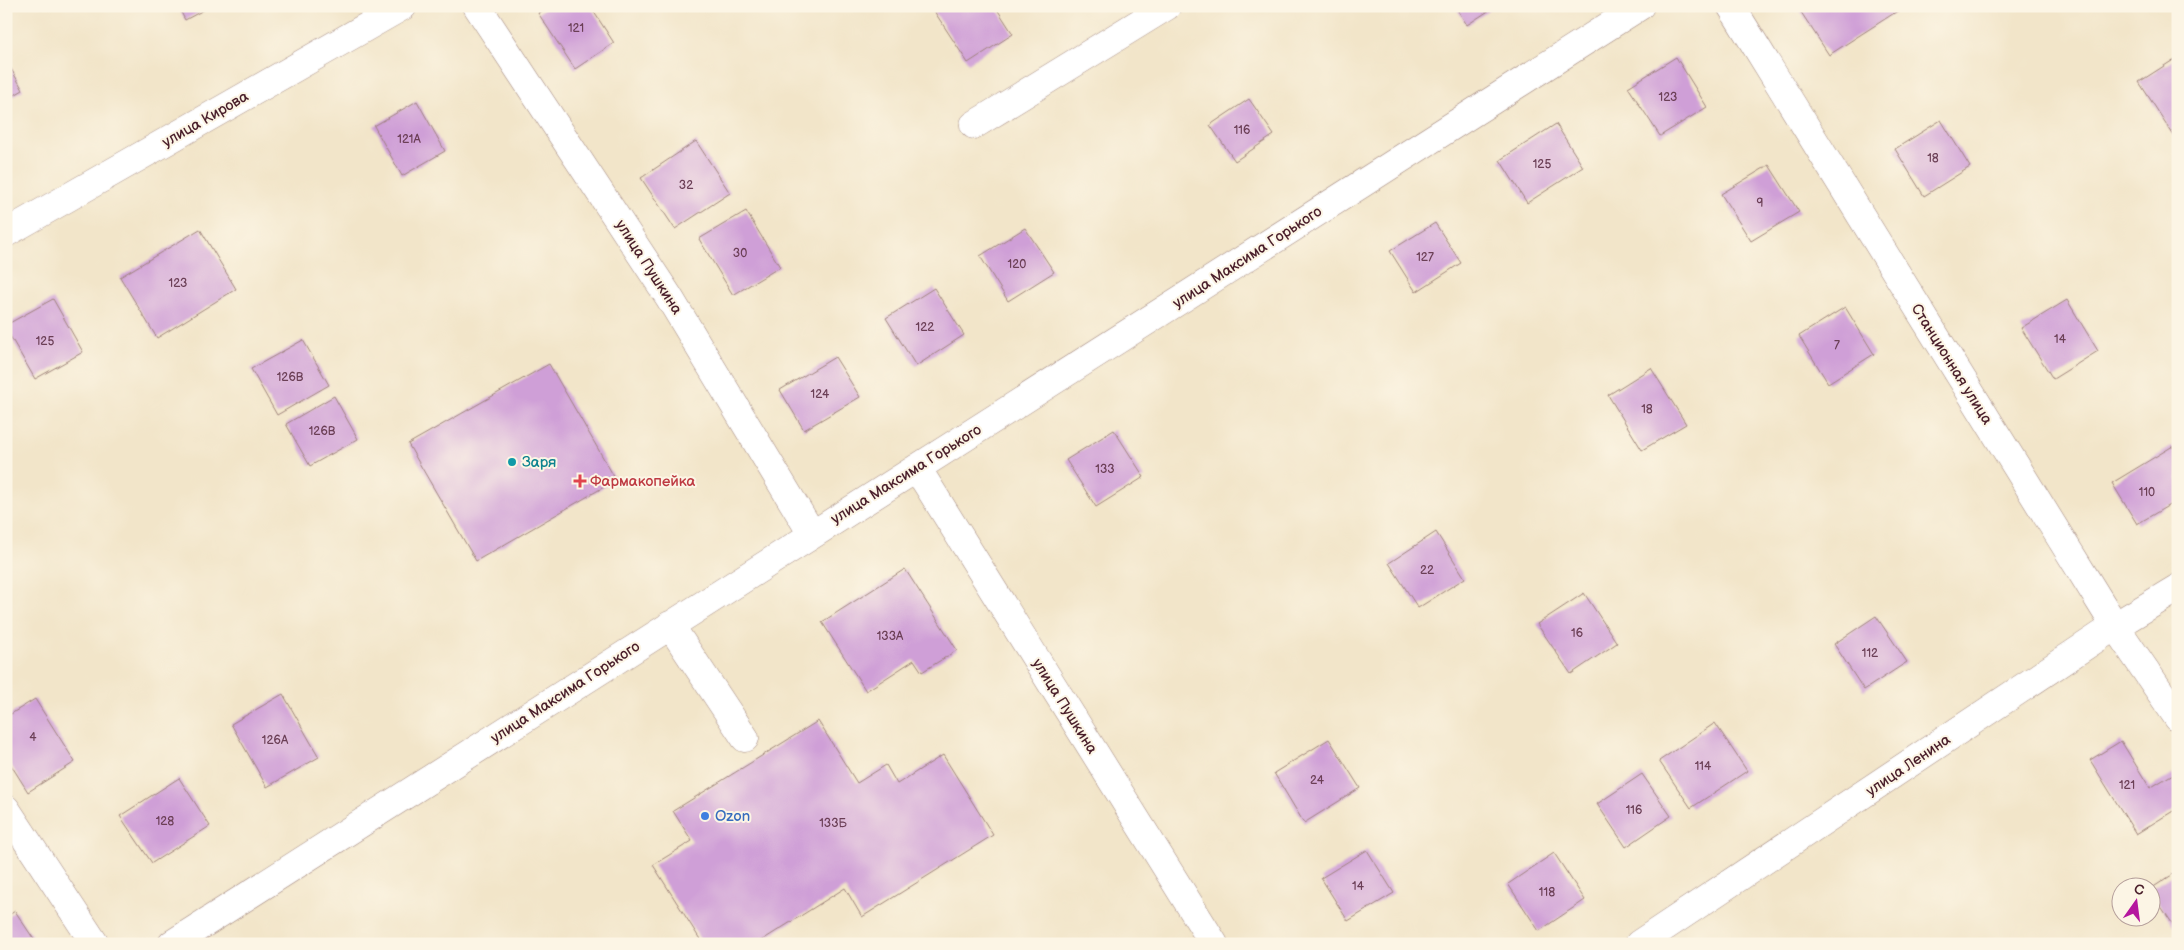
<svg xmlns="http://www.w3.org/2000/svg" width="2184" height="950" viewBox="0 0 2184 950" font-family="'Balsamiq Sans',sans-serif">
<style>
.building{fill:#cf9fd7}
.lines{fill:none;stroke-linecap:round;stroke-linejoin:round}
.minor-casing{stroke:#9e827a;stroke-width:29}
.minor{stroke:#fff;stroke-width:28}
.culture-dot{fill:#0f9aa8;stroke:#fcf5e5;stroke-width:2}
.health-dot{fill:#e0444e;stroke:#fcf5e5;stroke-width:2}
.shop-dot{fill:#3f7fe0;stroke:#fcf5e5;stroke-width:2}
.labels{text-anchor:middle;stroke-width:4;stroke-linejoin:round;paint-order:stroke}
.number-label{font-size:12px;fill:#6b3f56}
.street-label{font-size:15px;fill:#4a1f2b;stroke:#fcf5e5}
.culture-label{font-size:15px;fill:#0d838f;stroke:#fcf5e5;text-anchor:start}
.health-label{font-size:15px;fill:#be3a42;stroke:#fcf5e5;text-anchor:start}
.shop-label{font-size:15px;fill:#366cbe;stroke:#fcf5e5;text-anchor:start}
</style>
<rect width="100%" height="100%" fill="#fcf5e5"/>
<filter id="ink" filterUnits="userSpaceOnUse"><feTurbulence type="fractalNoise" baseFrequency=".02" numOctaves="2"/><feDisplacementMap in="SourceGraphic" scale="10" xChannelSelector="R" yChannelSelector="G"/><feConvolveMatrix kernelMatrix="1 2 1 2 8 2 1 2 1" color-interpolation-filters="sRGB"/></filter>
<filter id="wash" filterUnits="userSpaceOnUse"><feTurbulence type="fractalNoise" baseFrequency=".0096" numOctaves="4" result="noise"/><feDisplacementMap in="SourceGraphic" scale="20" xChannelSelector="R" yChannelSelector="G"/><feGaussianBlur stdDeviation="1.12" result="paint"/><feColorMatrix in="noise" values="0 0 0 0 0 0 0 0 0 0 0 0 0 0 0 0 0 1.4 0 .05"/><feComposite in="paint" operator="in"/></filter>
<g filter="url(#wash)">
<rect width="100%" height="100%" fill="#f2e5c9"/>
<g id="blocks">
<!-- building -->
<path class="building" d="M 178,6 L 211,6 L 185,20 Z
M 548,6 L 590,6 L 614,43 L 575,69 L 538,13 Z
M 941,6 L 995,6 L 1013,34 L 968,63 L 934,11 Z
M 1455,6 L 1496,6 L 1467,25 Z
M 1797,6 L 1897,6 L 1899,10 L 1829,55 Z
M 1676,57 L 1707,107 L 1660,136 L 1628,87 Z
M 2178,57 L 2178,137 L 2176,139 L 2139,82 Z
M 6,60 L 23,90 L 6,100 Z
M 1249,99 L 1274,135 L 1235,161 L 1210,125 Z
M 417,101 L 445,151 L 402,176 L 374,126 Z
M 1941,120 L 1970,167 L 1924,196 L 1895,149 Z
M 1556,124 L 1583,167 L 1527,203 L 1500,160 Z
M 696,141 L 730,193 L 675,229 L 641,178 Z
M 1769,165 L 1799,212 L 1751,241 L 1721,194 Z
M 746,211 L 780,267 L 733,295 L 699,239 Z
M 1435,223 L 1461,263 L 1416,292 L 1390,251 Z
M 1025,228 L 1054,272 L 1008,301 L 980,256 Z
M 200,229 L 236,289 L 157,338 L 120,277 Z
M 934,288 L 964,335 L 916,366 L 886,318 Z
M 53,299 L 83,352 L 35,379 L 6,329 L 6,325 Z
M 2067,300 L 2098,351 L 2053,379 L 2021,328 Z
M 1845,307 L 1874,354 L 1828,383 L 1799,336 Z
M 303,340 L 329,385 L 277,415 L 251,369 Z
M 835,357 L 860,397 L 804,430 L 780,390 Z
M 549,364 L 616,480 L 476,561 L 408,444 Z
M 1651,368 L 1686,424 L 1642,450 L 1608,395 Z
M 334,396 L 358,439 L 310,466 L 286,424 Z
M 1114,430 L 1144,477 L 1096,507 L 1066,460 Z
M 2173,446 L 2178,455 L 2178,500 L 2137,524 L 2112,483 Z
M 1436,532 L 1465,578 L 1418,608 L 1389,563 Z
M 905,569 L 957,650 L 922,672 L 914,660 L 866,691 L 822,622 Z
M 1584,593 L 1617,643 L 1571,674 L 1537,624 Z
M 1876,616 L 1907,662 L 1864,690 L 1834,644 Z
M 283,694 L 319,757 L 267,787 L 231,724 Z
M 35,699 L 75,762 L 28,792 L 6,757 L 6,717 Z
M 818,721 L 857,783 L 886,765 L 897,784 L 943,755 L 993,835 L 862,917 L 845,888 L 756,944 L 703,944 L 653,865 L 692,841 L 673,811 Z
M 1715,723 L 1747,771 L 1691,808 L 1659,761 Z
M 1329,739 L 1360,788 L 1304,823 L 1274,773 Z
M 2121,741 L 2150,788 L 2173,774 L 2178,782 L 2178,808 L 2136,834 L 2090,760 Z
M 1642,774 L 1671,816 L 1626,847 L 1597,804 Z
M 179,778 L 210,826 L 152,863 L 120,816 Z
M 1367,850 L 1394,893 L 1348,921 L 1321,878 Z
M 1554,853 L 1585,900 L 1539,931 L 1508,884 Z
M 2178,871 L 2178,932 L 2152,893 L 2152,888 Z
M 15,911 L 37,944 L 6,944 L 6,917 Z"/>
</g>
</g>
<g filter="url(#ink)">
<use href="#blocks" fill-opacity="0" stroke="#9e827a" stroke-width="1"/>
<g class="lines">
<defs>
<path id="minor" d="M 477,6 L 669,297 L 812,534
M 1731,6 L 2115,626 L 2178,718
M 974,125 L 1167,6
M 6,233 L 403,6
M 917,468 L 1214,944
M 670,625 L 745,738
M 6,809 L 95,944
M 172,944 L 1640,6
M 1639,944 L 2115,626 L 2178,588"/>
</defs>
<!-- minor casing -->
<use href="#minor" class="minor-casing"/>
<!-- minor -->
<use href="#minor" class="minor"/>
</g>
</g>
<!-- markers -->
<circle class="culture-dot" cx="512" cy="462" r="5"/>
<path class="health-dot" d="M577.5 473.5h5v5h5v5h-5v5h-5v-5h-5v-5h5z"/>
<circle class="shop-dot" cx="705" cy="816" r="5"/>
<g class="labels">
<!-- number labels -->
<g class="number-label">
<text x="576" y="32">121</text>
<text x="1668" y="101">123</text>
<text x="1242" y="134">116</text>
<text x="409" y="143">121А</text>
<text x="1933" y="162">18</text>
<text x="1542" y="168">125</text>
<text x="686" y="189">32</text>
<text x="1760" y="207">9</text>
<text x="740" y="257">30</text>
<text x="1425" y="261">127</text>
<text x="1017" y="268">120</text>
<text x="178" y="287">123</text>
<text x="925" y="331">122</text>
<text x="2060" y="343">14</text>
<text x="45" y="345">125</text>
<text x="1837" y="349">7</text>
<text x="290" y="381">126В</text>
<text x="820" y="398">124</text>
<text x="1647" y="413">18</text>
<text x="322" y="435">126В</text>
<text x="1105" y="473">133</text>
<text x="2147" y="496">110</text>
<text x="1427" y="574">22</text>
<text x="1577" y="637">16</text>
<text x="890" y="640">133А</text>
<text x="1870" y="657">112</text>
<text x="33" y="741">4</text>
<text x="275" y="744">126А</text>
<text x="1703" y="770">114</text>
<text x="1317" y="784">24</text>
<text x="2127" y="789">121</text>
<text x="1634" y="814">116</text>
<text x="165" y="825">128</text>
<text x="833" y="827">133Б</text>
<text x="1358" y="890">14</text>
<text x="1547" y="896">118</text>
</g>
<!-- street labels -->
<g class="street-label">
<text transform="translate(205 119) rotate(-30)" y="5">улица Кирова</text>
<text transform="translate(1247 257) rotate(-33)" y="5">улица Максима Горького</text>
<text transform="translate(649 267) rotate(57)" y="5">улица Пушкина</text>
<text transform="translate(1952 364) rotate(58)" y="5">Станционная улица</text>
<text transform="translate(906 474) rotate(-32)" y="5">улица Максима Горького</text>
<text transform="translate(565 692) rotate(-33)" y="5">улица Максима Горького</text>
<text transform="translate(1065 706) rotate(58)" y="5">улица Пушкина</text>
<text transform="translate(1908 765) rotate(-34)" y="5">улица Ленина</text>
</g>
<!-- culture labels -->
<g class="culture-label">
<text x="522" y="467">Заря</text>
</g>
<!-- health labels -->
<g class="health-label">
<text x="590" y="486">Фармакопейка</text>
</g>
<!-- shop labels -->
<g class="shop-label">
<text x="715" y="821">Ozon</text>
</g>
</g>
<!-- margin -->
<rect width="2184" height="950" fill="none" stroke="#fcf5e5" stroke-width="25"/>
<!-- north arrow -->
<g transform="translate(2136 902) rotate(14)"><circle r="24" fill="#fcf5e5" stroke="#b59f9b"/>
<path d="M0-4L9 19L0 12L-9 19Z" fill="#b5179e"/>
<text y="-8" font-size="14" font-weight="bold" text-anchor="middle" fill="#4a1f2b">С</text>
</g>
</svg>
